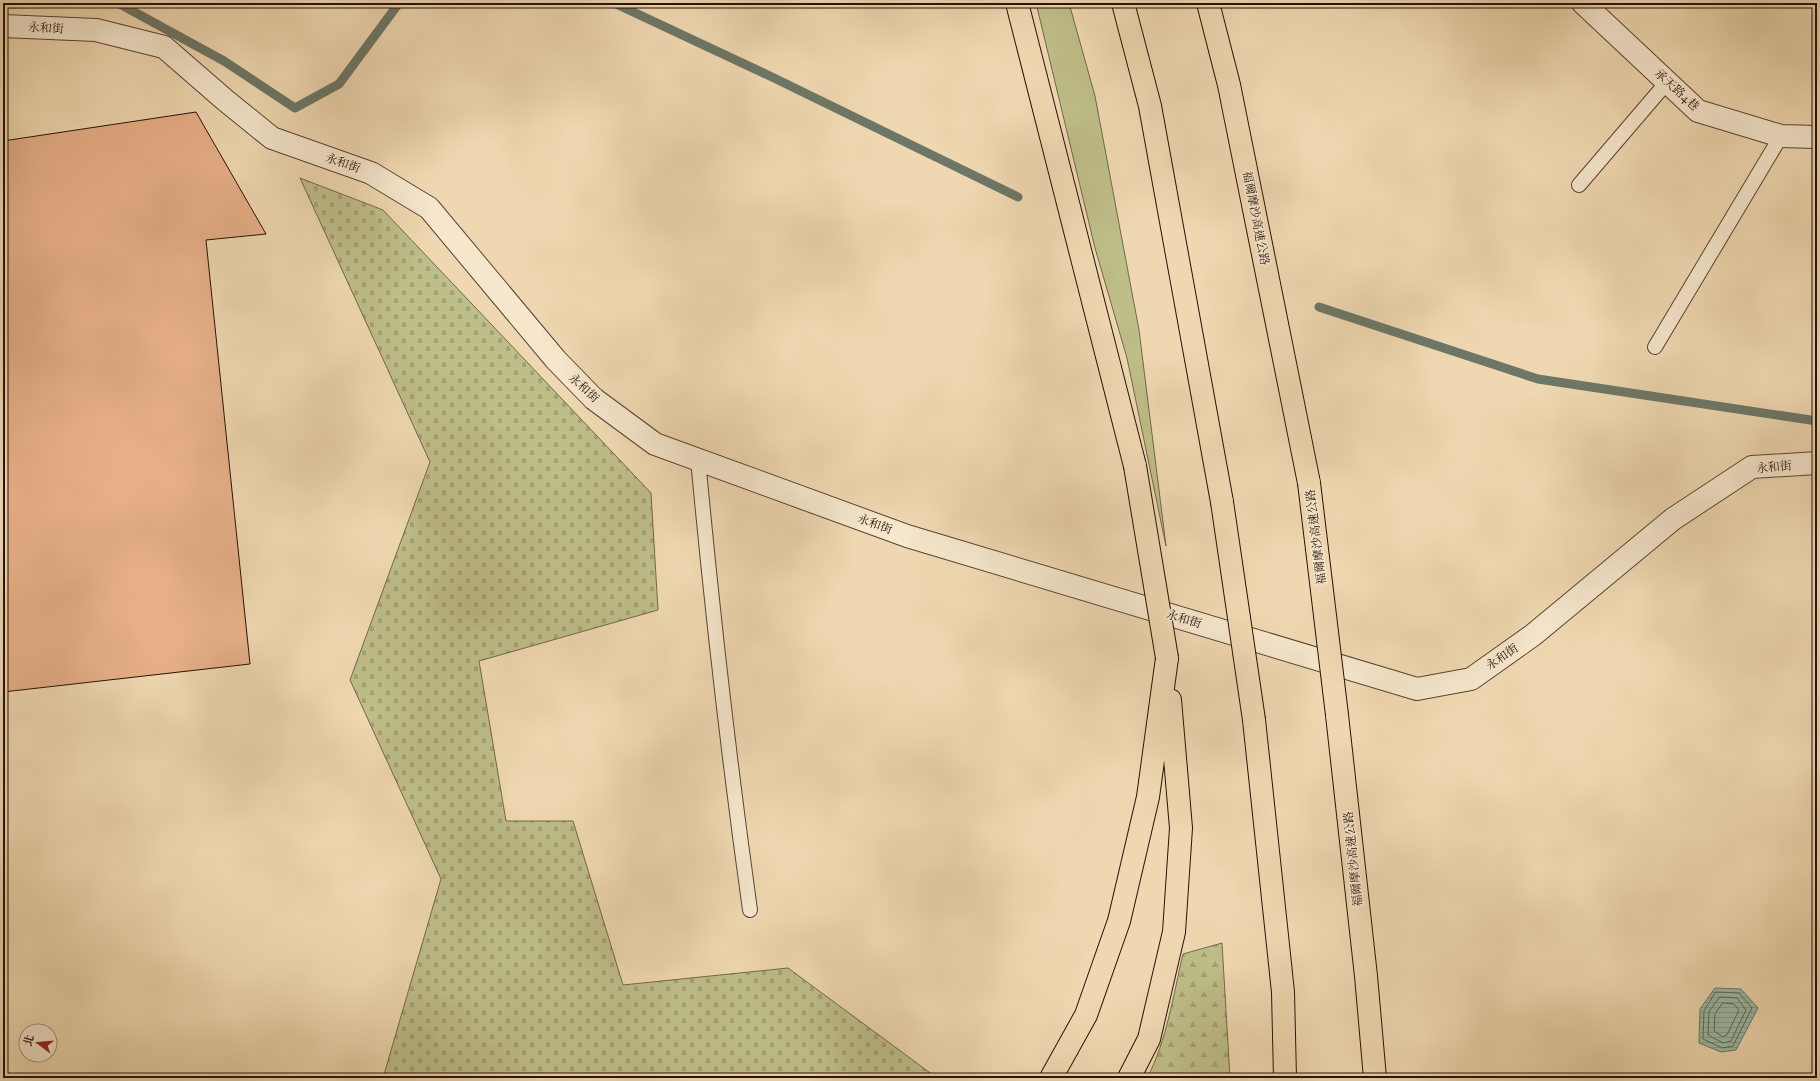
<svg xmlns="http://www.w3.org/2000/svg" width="1820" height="1081" viewBox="0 0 1820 1081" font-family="'IM FELL French Canon','Noto Serif TC',serif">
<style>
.grass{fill:#bebe89;stroke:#726848}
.forest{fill:url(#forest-firs);stroke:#726848}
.cemetery{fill:url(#cemetery-stones);stroke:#726848}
.water{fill:url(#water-rules);stroke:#6d7767}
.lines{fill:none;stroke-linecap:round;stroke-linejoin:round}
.shore{stroke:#616657;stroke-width:1}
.stream{stroke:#6d7767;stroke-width:9}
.building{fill:#e7b089;stroke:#271108}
.lane-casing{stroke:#594332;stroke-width:16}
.street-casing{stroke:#594332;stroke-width:24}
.highway-casing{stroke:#271108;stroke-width:24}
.lane{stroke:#f5e6cc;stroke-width:14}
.street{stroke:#f5e6cc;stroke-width:22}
.highway{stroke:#efd8b1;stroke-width:22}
.highway-bridge-casing{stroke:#271108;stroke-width:24;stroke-linecap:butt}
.highway-bridge{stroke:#efd8b1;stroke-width:22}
.labels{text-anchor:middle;stroke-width:3;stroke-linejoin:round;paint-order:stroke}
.street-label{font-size:12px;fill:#271108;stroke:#f5e6cc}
</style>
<defs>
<pattern id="forest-firs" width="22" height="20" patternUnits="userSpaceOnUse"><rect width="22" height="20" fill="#bebe89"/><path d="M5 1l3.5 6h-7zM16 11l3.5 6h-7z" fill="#a3a275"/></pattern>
<pattern id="cemetery-stones" width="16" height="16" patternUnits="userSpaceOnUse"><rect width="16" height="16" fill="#bebe89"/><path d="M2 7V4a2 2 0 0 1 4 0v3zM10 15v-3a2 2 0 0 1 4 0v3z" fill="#a3a275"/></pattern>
<pattern id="water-rules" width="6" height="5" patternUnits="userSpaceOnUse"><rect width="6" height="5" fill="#9bbba6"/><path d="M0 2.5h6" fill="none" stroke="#86a08d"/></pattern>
</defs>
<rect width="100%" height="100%" fill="#efd8b1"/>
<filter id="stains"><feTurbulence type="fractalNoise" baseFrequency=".005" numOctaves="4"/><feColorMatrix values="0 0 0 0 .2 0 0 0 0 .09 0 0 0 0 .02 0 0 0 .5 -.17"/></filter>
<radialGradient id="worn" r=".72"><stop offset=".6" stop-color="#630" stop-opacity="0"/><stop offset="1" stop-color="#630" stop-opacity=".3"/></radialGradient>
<!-- grass -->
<path class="grass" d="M 1036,3 L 1069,3 L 1095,96 L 1139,330 L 1166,546 L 1127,358 L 1095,248 Z"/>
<!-- forest -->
<path class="forest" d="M 1222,943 L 1230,1078 L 1147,1078 C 1167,1040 1173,996 1183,954 Z"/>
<!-- cemetery -->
<path class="cemetery" d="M 300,178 L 383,210 L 651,493 L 658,610 L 479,661 L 506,821 L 573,821 L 623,985 L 788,968 L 937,1078 L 383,1078 L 441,879 L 350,680 L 430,462 Z"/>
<!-- water -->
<path class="water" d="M 1715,988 L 1741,989 L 1758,1008 L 1736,1050 L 1721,1052 L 1699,1043 L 1700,1009 Z"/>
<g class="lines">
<!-- shore -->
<path class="shore" d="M 1716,992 L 1739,993 L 1752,1008 L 1733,1046 L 1722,1048 L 1703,1039 L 1704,1011 Z
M 1720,997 L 1737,998 L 1746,1010 L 1731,1041 L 1723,1043 L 1708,1035 L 1709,1012 Z
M 1723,1003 L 1734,1004 L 1739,1010 L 1727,1035 L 1723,1037 L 1714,1031 L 1715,1014 Z"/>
<!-- stream -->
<path class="stream" d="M 118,3 L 224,61 L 295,108 L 339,84 L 399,3
M 614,3 L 772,77 L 1018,197
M 3,4 L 111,3
M 1319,307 L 1538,379 L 1817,421"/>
</g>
<!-- building -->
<path class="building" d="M 196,112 L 266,234 L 206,240 L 250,664 L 3,692 L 3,141 Z"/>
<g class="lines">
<defs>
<path id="lane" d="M 1579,185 L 1668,81
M 1655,347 L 1781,136
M 698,459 C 712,610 729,760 750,910"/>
<path id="street" d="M 1583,3 L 1698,111 L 1781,136 L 1817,137
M 3,26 L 96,30 L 164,47 L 225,100 L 272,138 L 371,173 L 429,208 L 556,360 L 594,399 L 655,444 L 907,536 L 1417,689 L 1471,679 L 1533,635 L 1673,519 L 1752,467 L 1817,463"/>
<path id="highway" d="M 1017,3 L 1135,466
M 1123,3 L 1150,106 L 1222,502
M 1208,3 L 1229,85 L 1309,483
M 1337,715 L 1366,976 L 1375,1078
M 1254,720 L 1283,992 L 1285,1078
M 1051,1078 L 1086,1015 L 1119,921 L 1148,797 L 1167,658
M 1129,1078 L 1149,1039 L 1174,932 L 1181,828 L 1170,700"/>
</defs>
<!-- lane casing -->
<use href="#lane" class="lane-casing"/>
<!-- street casing -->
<use href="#street" class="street-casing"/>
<!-- highway casing -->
<use href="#highway" class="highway-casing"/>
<!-- lane -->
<use href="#lane" class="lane"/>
<!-- street -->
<use href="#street" class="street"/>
<!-- highway -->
<use href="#highway" class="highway"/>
<defs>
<path id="highway-bridge" d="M 1135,466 L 1167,658
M 1309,483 L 1337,715
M 1222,502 L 1254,720"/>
</defs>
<!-- highway-bridge casing -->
<use href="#highway-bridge" class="highway-bridge-casing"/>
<!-- highway-bridge -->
<use href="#highway-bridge" class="highway-bridge"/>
</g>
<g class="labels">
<!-- street labels -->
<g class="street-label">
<text transform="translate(46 28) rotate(3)" y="4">永和街</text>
<text transform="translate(1677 90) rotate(42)" y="4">承天路4巷</text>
<text transform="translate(343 163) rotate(19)" y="4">永和街</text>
<text transform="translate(1256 218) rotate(79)" y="4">福爾摩沙高速公路</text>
<text transform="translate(584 388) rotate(43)" y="4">永和街</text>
<text transform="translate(1774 467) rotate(-5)" y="4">永和街</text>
<text transform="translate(875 524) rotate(20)" y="4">永和街</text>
<text transform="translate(1316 537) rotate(-97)" y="4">福爾摩沙高速公路</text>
<text transform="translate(1184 619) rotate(17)" y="4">永和街</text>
<text transform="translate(1502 657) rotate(-35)" y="4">永和街</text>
<text transform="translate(1353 859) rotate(-96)" y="4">福爾摩沙高速公路</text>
</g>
</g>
<!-- margin -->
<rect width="1820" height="1081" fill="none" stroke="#efd8b1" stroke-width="16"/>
<rect x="4" y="4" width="1812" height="1073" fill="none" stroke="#271108" stroke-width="2"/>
<rect x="8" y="8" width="1804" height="1065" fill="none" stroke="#271108"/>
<!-- north arrow -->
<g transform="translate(38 1043) rotate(286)"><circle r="19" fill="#f5e6cc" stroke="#a3917e"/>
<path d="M0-3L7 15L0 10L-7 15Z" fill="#8f2418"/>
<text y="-6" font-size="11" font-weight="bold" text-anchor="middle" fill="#271108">北</text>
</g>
<rect width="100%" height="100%" filter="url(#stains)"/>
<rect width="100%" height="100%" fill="url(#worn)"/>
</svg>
